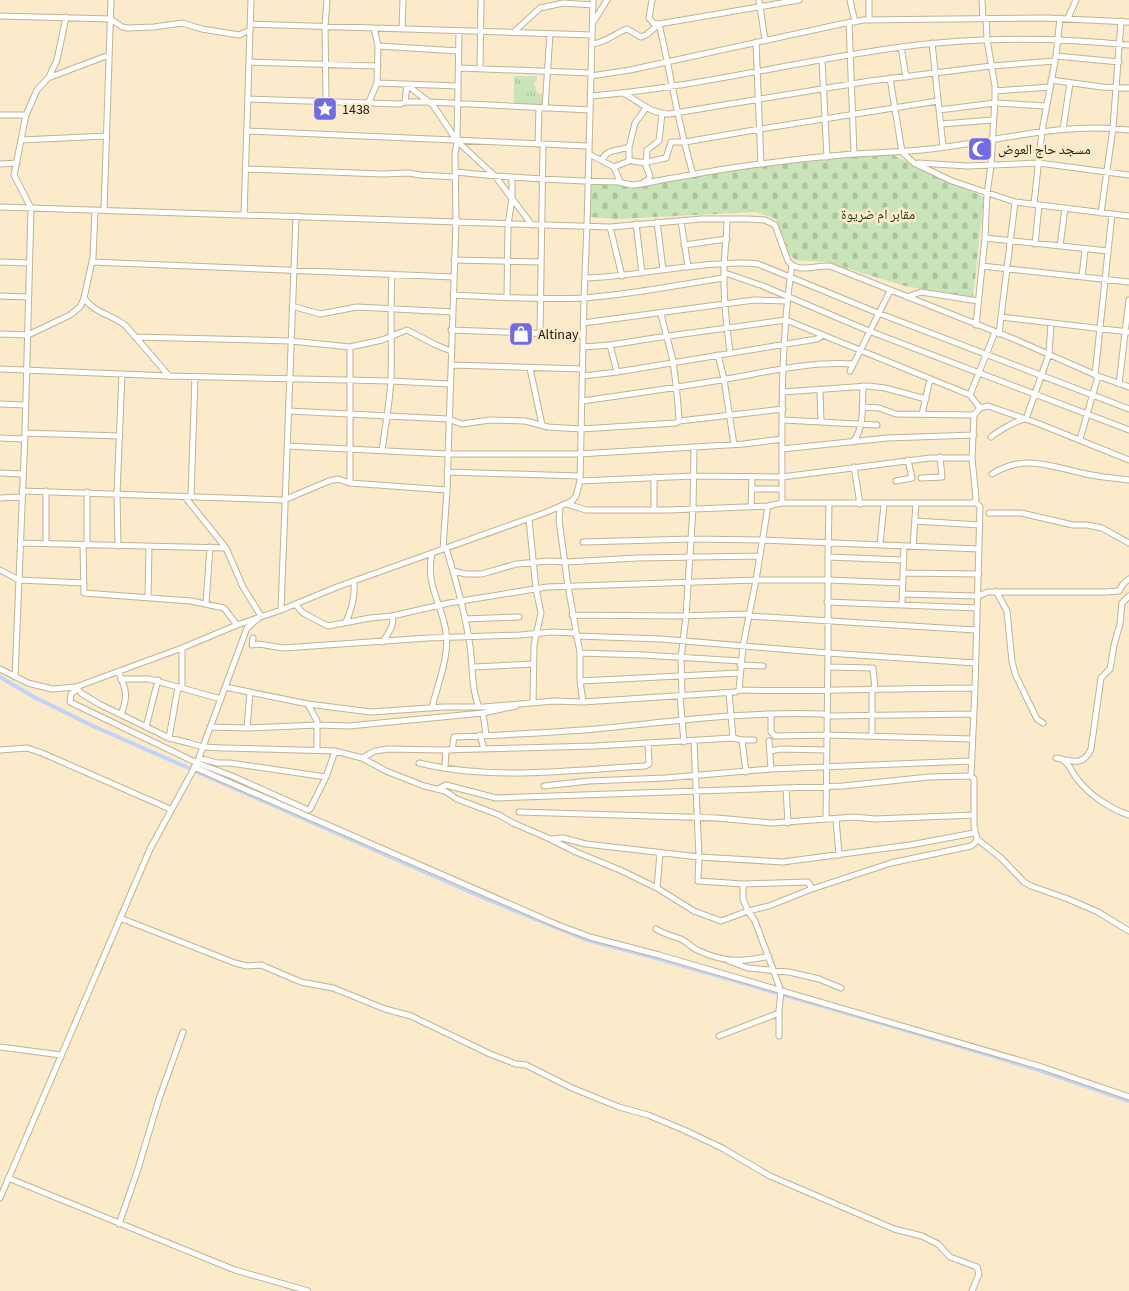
<svg xmlns="http://www.w3.org/2000/svg" width="1129" height="1291" viewBox="0 0 1129 1291" font-family="'Source Sans 3','Noto Naskh Arabic',sans-serif">
<style>
.grass{fill:url(#grass-tufts)}
.cemetery{fill:url(#cemetery-stones)}
.lines{fill:none;stroke-linecap:round;stroke-linejoin:round}
.canal{stroke:#c0d4fa;stroke-width:4}
.minor-casing{stroke:#c1b292;stroke-width:7}
.minor{stroke:#fff;stroke-width:5}
.labels{text-anchor:middle;stroke-width:5;stroke-linejoin:round;paint-order:stroke}
.poi-label{font-size:14px;fill:#1e180c;stroke:#fcebca;text-anchor:start}
.park-label{font-size:14px;fill:#243d11;stroke:#fcebca}
</style>
<defs>
<pattern id="grass-tufts" width="24" height="20" patternUnits="userSpaceOnUse" patternTransform="scale(1.25)"><rect width="24" height="20" fill="#c9e4b9"/><path d="M3 7l-1-3M5 7V3M7 7l1-3M15 17l-1-3M17 17v-4M19 17l1-3" fill="none" stroke="#acc39e"/></pattern>
<pattern id="cemetery-stones" width="16" height="16" patternUnits="userSpaceOnUse" patternTransform="scale(1.25)"><rect width="16" height="16" fill="#c9e4b9"/><path d="M2 7V4a2 2 0 0 1 4 0v3zM10 15v-3a2 2 0 0 1 4 0v3z" fill="#acc39e"/></pattern>
</defs>
<rect width="100%" height="100%" fill="#fcebca"/>
<!-- grass -->
<path class="grass" d="M 514,76 L 537,76 L 537,80 L 534,83 L 537,93 L 542,94 L 542,104 L 514,105 Z"/>
<!-- cemetery -->
<path class="cemetery" d="M 889,153 L 984,197 L 973,298 L 905,286 L 826,262 L 795,260 L 790,255 L 776,219 L 756,212 L 617,219 L 590,217 L 592,182 L 637,186 L 747,167 Z"/>
<g class="lines">
<!-- canal -->
<path class="canal" d="M 0,677 L 34,697 L 93,726 L 484,898 L 587,940 L 656,958 L 905,1030 L 1039,1070 L 1129,1101"/>
<defs>
<path id="minor" d="M 652,0 L 649,18 L 653,23 L 659,24 C 671,74 678,125 693,174
M 759,0 L 765,40
M 850,0 L 855,22
M 869,0 L 869,20
M 982,0 L 983,19
M 0,16 L 111,19 L 122,27 L 128,28 L 154,27 L 182,23 L 202,29 L 239,35 L 250,30
M 1068,18 L 1076,0
M 594,21 L 607,0
M 849,22 L 854,154
M 250,24 L 592,35
M 402,29 L 403,0
M 514,32 L 540,8 L 563,3 L 593,5
M 756,42 L 761,164
M 932,43 L 943,147
M 592,44 C 606,43 615,33 627,29 L 641,37 L 646,35 L 659,24 L 799,0
M 378,46 L 459,51
M 901,47 L 906,77
M 1056,56 L 1119,62
M 822,60 L 827,157
M 249,62 L 378,66
M 459,68 L 591,73
M 480,69 L 481,0
M 591,76 L 630,70 L 841,24 L 864,20 L 1047,18 L 1129,22
M 49,77 L 57,60 L 66,17
M 890,78 L 902,152 L 914,163 L 952,181 L 1015,202 L 1129,216
M 1051,80 L 1102,87 L 1129,88
M 377,83 L 458,86
M 407,85 L 433,105 L 457,141 L 495,176 L 532,225
M 995,91 L 1050,87
M 625,94 C 640,102 651,114 669,114 L 870,81 L 991,66 L 1055,61
M 590,96 C 693,88 792,62 894,48 C 972,37 1051,37 1129,45
M 248,99 L 400,104 L 405,102 L 429,102 L 590,110
M 326,101 L 325,26 L 327,0
M 369,102 L 377,83 L 378,46 L 374,28
M 405,102 L 407,85
M 545,108 L 550,34
M 939,110 L 995,103 L 1046,106
M 0,115 L 26,115
M 941,124 L 993,120
M 1063,129 L 1070,83
M 247,131 L 588,146
M 21,140 L 107,136
M 538,144 L 539,108
M 589,154 L 614,167 L 629,161 L 629,147 L 635,123 L 646,108
M 602,160 C 606,149 619,151 629,147
M 630,160 C 641,165 655,160 666,158 L 671,142 L 685,142 L 760,129 L 938,101
M 918,163 L 968,166 L 1039,163 L 1129,175
M 0,164 L 17,163
M 614,167 L 620,182
M 245,169 L 383,174 L 409,173 L 420,175 L 456,177
M 456,172 C 510,178 565,181 619,182 C 624,183 629,185 634,185 C 649,183 664,179 679,177 C 706,172 733,167 761,164 C 792,160 824,156 855,154 C 883,152 911,152 938,148 C 1002,140 1064,122 1129,130
M 644,182 L 648,180 L 650,176 L 646,166 L 647,150 L 659,141 L 662,113
M 1034,204 L 1042,131 L 1056,56 L 1060,18
M 0,207 L 610,227 L 701,219 L 748,219 L 765,220 L 775,225 L 788,261 C 798,274 816,265 830,266 L 1014,339 L 1098,376 L 1129,387
M 104,210 L 111,0
M 1101,213 L 1113,128 L 1121,21
M 244,215 L 251,0
M 727,219 C 727,240 723,261 724,282 C 724,306 727,329 730,352
M 681,221 L 688,267
M 657,222 L 663,270
M 636,224 L 642,273
M 610,227 L 622,276
M 985,238 L 1108,251
M 1035,244 L 1039,205
M 684,245 L 727,239
M 1060,246 L 1065,208
M 454,260 L 541,262
M 0,262 L 28,263
M 92,262 L 454,277
M 982,266 L 1129,282
M 725,273 L 763,286 L 869,331 L 1129,430
M 1082,277 L 1085,249
M 585,278 C 630,277 674,266 719,264 C 732,263 745,262 758,264 L 878,313 L 1129,409
M 453,295 C 496,297 540,300 583,298 C 630,295 677,285 723,278
M 0,296 L 27,297
M 907,297 L 921,292 L 978,301
M 84,298 C 94,313 113,315 126,326 L 169,376
M 507,298 L 508,224 L 512,199 L 512,178
M 292,306 L 320,314 L 357,307 L 453,312
M 661,313 C 664,330 670,345 673,362 C 676,382 678,401 679,421
M 1001,317 L 1129,332
M 583,323 L 754,300 L 787,301
M 976,325 L 985,238 L 987,194 L 991,165 L 995,98 L 995,86 L 987,40 L 986,18
M 451,330 L 583,335
M 540,333 L 543,145
M 0,334 L 28,335 L 70,315 L 80,307 L 84,298 L 93,257 L 95,210
M 999,334 L 1015,202
M 135,337 L 291,341 L 350,347 L 382,340 L 407,330 L 436,345 L 451,351
M 610,345 L 617,372
M 350,347 L 350,483 L 447,490
M 583,347 L 610,345 L 661,337 L 786,320 L 970,395 L 980,408
M 718,355 L 724,379 L 734,445
M 451,365 L 583,369
M 530,368 L 542,425
M 0,369 L 169,376 L 391,381 L 450,384
M 850,371 L 890,291
M 1095,375 L 1112,214
M 583,376 L 617,372 L 817,339 L 823,335
M 1119,384 L 1129,300
M 820,389 L 821,421
M 783,392 L 868,386 L 885,388 L 926,399
M 970,395 L 995,332
M 582,401 C 632,394 682,387 732,378 C 771,371 813,361 853,364
M 0,404 L 25,405
M 862,407 L 879,408 L 896,414 L 974,415
M 289,411 L 448,419 L 462,424 L 490,420 L 525,421 L 548,427 L 581,429 L 676,423 L 679,421 L 783,409
M 922,414 L 930,379
M 783,420 L 877,425
M 25,433 L 120,436
M 991,437 C 998,431 1017,420 1026,419 L 1049,354 L 1051,323
M 0,438 L 24,439
M 1080,439 L 1098,376
M 853,442 C 865,427 862,404 863,386
M 287,446 L 448,454 L 579,454 L 744,444 L 782,439
M 782,449 L 887,438 L 974,435
M 382,451 C 385,427 390,402 391,378 C 392,343 390,309 392,274
M 854,467 L 860,504
M 447,472 L 579,476
M 0,473 L 22,474
M 992,474 C 1024,454 1049,466 1082,473 C 1098,477 1114,478 1129,480
M 921,478 L 942,477 L 940,457
M 580,481 L 693,476 L 782,477 L 930,458 L 972,458
M 896,481 L 912,478 L 908,460
M 752,489 L 782,489
M 22,491 L 284,500 L 329,481 L 338,479 L 350,483
M 46,491 L 46,543
M 191,497 L 195,377
M 0,498 L 22,497
M 782,503 C 782,424 780,344 792,265
M 567,504 L 586,510 L 669,510 L 768,506
M 751,506 L 752,477
M 560,507 L 559,520 L 568,586 L 580,653 L 580,681 L 583,702
M 654,510 L 654,477
M 989,513 L 1021,513 L 1073,525 L 1087,525 L 1102,528 L 1129,543
M 529,519 L 536,589 L 541,613 L 534,645 L 533,703
M 915,521 L 980,525
M 583,542 L 691,539 L 762,540 L 979,549
M 21,543 L 226,548
M 83,544 L 84,593 L 191,601 L 224,608 L 237,625
M 87,544 L 87,492
M 880,544 L 884,504
M 118,546 L 117,493 L 122,374
M 913,546 L 916,504
M 446,548 C 456,580 465,612 470,646 C 473,666 471,688 479,707
M 443,549 L 447,490 L 456,222 L 455,155 L 457,141 L 459,31
M 828,557 L 903,560
M 0,570 L 19,580 L 84,583
M 453,571 L 466,574 L 482,574 L 516,564 L 548,561 L 566,562 L 637,558 L 760,556
M 904,573 L 979,574
M 996,591 L 1007,611 L 1012,662 L 1016,676 L 1037,719 L 1043,723
M 902,594 L 978,596 L 988,592 L 1105,592 L 1119,591 L 1123,584 L 1129,579
M 148,598 L 149,547
M 827,602 L 977,608
M 206,604 L 210,547
M 295,604 L 303,613 L 328,626 L 370,618 L 392,616 L 449,603 L 547,587 L 756,580 L 828,580 L 903,583
M 902,605 L 904,546
M 281,610 L 296,216
M 572,615 L 676,616 L 749,614
M 748,616 L 976,630
M 465,619 L 519,617
M 346,622 C 352,608 355,597 354,581
M 576,636 L 661,639 L 828,653 L 975,663
M 253,638 L 252,645 L 259,644 L 283,648 L 428,638 L 520,635 L 552,632 L 575,633
M 383,642 C 388,633 395,626 392,616
M 182,648 L 182,687
M 580,653 L 643,655 L 741,661
M 740,665 L 763,666
M 473,667 L 533,664
M 828,667 L 873,668 L 875,689
M 0,669 L 28,683 L 52,689 L 76,687 L 182,648 L 237,625 L 281,610 L 337,587 L 547,512 L 572,501 L 576,496 L 580,481 L 584,298 L 587,225 L 593,0
M 119,671 L 121,679 L 149,679 L 221,699
M 15,677 L 25,433 L 31,208 L 14,175 L 26,115 L 37,90 L 48,78 L 109,55
M 580,681 L 739,673
M 76,687 L 81,693 L 99,704 L 169,738 L 189,743 L 203,747 L 224,748 L 335,751 L 362,758 L 386,771 L 424,786 L 445,791 L 457,799 L 499,815 L 513,823 L 548,838 L 576,852 L 620,870 L 657,888 L 694,911 L 721,921 L 748,911 L 769,906 L 809,890 L 891,863 L 971,846 L 975,843 L 977,839 L 974,826 L 974,779 L 971,776 L 975,688 L 980,507 L 976,502
M 225,687 L 308,704 L 371,712 L 444,707 L 484,707 L 554,701 L 583,702 L 735,692 L 739,690 L 743,646 L 756,580 L 768,506 L 782,503 L 974,503 L 976,498 L 972,458 L 974,415 L 980,408 L 988,406 L 1037,423 L 1129,460
M 77,689 L 71,694 L 70,702 L 197,763 L 232,776 L 308,810 L 310,809 L 326,777 L 335,751
M 739,690 C 817,692 896,688 975,688
M 729,693 L 733,738
M 682,695 L 681,658 L 686,616 L 693,508 L 694,447
M 680,696 L 684,742
M 308,704 L 317,721 L 317,750
M 432,708 C 437,685 450,656 446,632 C 442,603 425,586 432,553
M 483,713 L 486,735
M 121,714 C 126,702 128,692 121,679
M 771,715 L 771,732 L 775,736 L 826,735 L 972,739
M 146,727 L 158,680
M 210,727 L 247,728 L 318,725 L 349,726 L 483,713 L 516,706
M 247,728 L 250,692
M 480,735 L 484,749
M 872,736 L 872,689
M 169,738 L 178,687
M 742,740 L 746,772
M 694,741 L 699,857 L 698,881 L 743,884 L 808,882 L 812,889
M 769,741 L 771,769
M 0,750 L 27,748 L 42,753 L 170,809
M 452,750 L 454,737 C 501,735 548,733 595,729 C 670,722 747,711 823,714 L 827,716 L 973,714
M 770,751 L 780,749 L 827,750
M 199,758 L 217,763 L 230,763 L 326,777
M 362,758 L 375,751 L 388,749 L 442,750 L 595,746 L 733,738 L 742,740 L 754,740
M 1056,758 C 1072,761 1083,767 1091,749 L 1101,678 L 1110,669 L 1114,645 L 1120,624 L 1122,603 L 1129,596
M 1064,761 C 1071,766 1072,773 1078,780 C 1090,795 1110,809 1129,815
M 419,763 C 493,781 571,770 645,766 L 649,764 L 648,744
M 194,767 L 558,925 L 590,937 L 659,955 L 1042,1067 L 1129,1097
M 445,768 L 446,750
M 544,786 L 589,781 L 665,778 L 771,769 L 971,761
M 440,788 L 446,785 L 496,798 L 843,786 L 929,777 L 971,776
M 786,788 L 788,823
M 519,812 L 717,818 L 772,823 L 854,817 L 875,819 L 974,815
M 826,819 L 828,653 L 828,557 L 829,504
M 836,819 L 839,855
M 551,839 L 563,838 L 586,844 L 699,857 L 783,862 L 910,845 L 974,833
M 977,839 L 1001,858 L 1024,882 L 1031,886 L 1068,899 L 1098,912 L 1129,931
M 743,884 L 743,899 L 748,911 L 755,921 L 781,991 L 779,1010 L 779,1036
M 657,888 L 660,853
M 120,918 L 235,963 L 247,966 L 261,965 L 301,982 L 333,988 L 385,1009 L 411,1016 L 490,1054 L 516,1064 L 526,1065 L 572,1088 L 619,1107 L 648,1115 L 684,1130 L 722,1148 L 770,1176 L 894,1229 L 922,1236 L 938,1244 L 950,1257 L 977,1267 L 979,1274 L 972,1291
M 656,929 C 664,934 672,936 681,939 C 687,942 691,947 697,950 C 723,962 741,963 769,956
M 729,961 L 748,968 L 789,972 L 819,979 L 841,988
M 719,1036 L 779,1013
M 0,1047 L 61,1055
M 8,1178 L 235,1270 L 308,1291
M 0,1198 L 150,849 L 197,763 L 247,628 L 261,616 L 243,587 L 226,548 L 185,497
M 119,1224 L 137,1172 L 159,1099 L 183,1032"/>
</defs>
<!-- minor casing -->
<use href="#minor" class="minor-casing"/>
<!-- minor -->
<use href="#minor" class="minor"/>
</g>
<!-- icons -->
<defs>
<symbol id="sight-square" viewBox="-11 -11 22 22"><rect x="-9" y="-9" width="18" height="18" rx="4" fill="#716be5" stroke="#fcebca"/><path d="M0-6L1.8-2.2L6-1.7L2.9 1.2L3.7 5.4L0 3.3L-3.7 5.4L-2.9 1.2L-6-1.7L-1.8-2.2Z" fill="#fff"/></symbol>
<symbol id="mosque-square" viewBox="-11 -11 22 22"><rect x="-9" y="-9" width="18" height="18" rx="4" fill="#716be5" stroke="#fcebca"/><path d="M3.5-4.9A6 6 0 1 0 3.5 4.9A5 5 0 1 1 3.5-4.9Z" fill="#fff"/></symbol>
<symbol id="shop-square" viewBox="-11 -11 22 22"><rect x="-9" y="-9" width="18" height="18" rx="4" fill="#716be5" stroke="#fcebca"/><path d="M-5-2.5h2.3a2.7 3.5 0 0 1 5.4 0H5L5.5 6h-11ZM-1.5-2.5h3a1.5 2.3 0 0 0-3 0Z" fill="#fff"/></symbol>
</defs>
<g fill-rule="evenodd">
<use href="#sight-square" x="311" y="95" width="28" height="28"/>
<use href="#mosque-square" x="966" y="135" width="28" height="28"/>
<use href="#shop-square" x="507" y="320" width="28" height="28"/>
</g>
<g class="labels">
<!-- poi labels -->
<g class="poi-label">
<text x="342" y="114">1438</text>
<text x="998" y="154">مسجد حاج العوض</text>
<text x="538" y="339">Altinay</text>
</g>
<!-- park labels -->
<g class="park-label">
<text x="878" y="219">مقابر ام ضريوة</text>
</g>
</g>
</svg>
